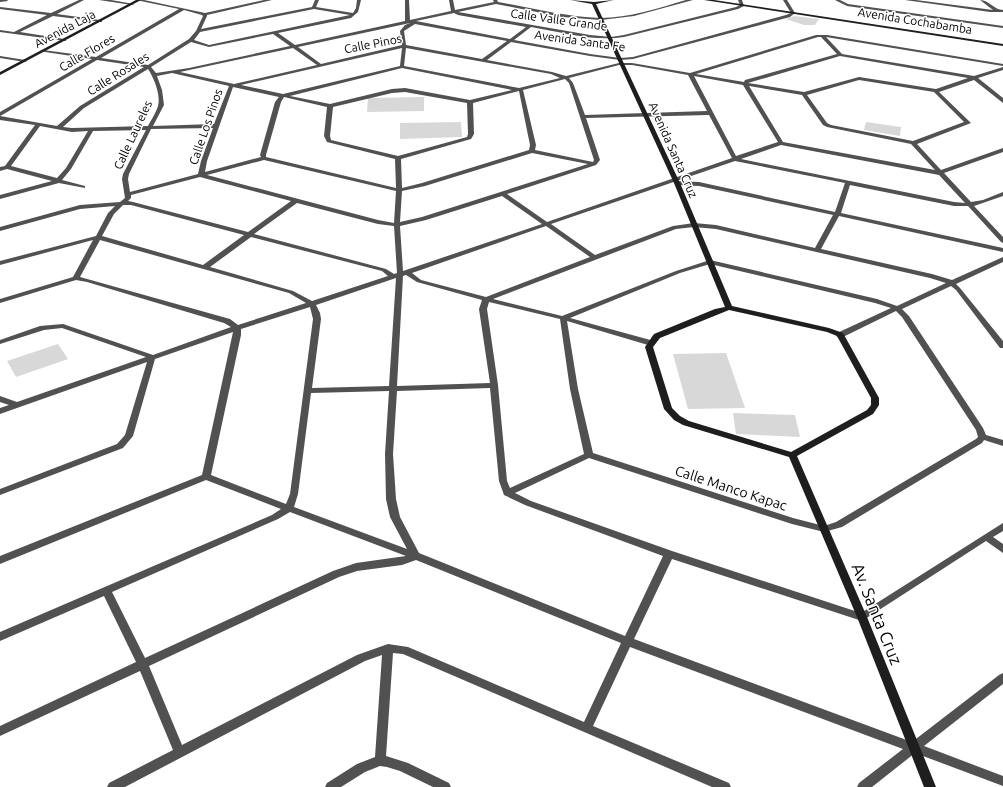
<svg xmlns="http://www.w3.org/2000/svg" width="1003" height="787" viewBox="0 0 1003 787" font-family="Ubuntu,sans-serif">
<style>
.green{fill:#d8d8d8}
.lines{fill:none;stroke-linecap:round;stroke-linejoin:round}
.street{fill:#515151;fill-rule:evenodd}
.secondary{fill:#1e1e1e;fill-rule:evenodd}
.labels{text-anchor:middle;stroke-width:3;stroke-linejoin:round;paint-order:stroke}
.far-street-label{font-size:12px;fill:#000;stroke:#fff}
.street-label{font-size:14px;fill:#000;stroke:#fff}
.near-street-label{font-size:17px;fill:#000;stroke:#fff}
</style>
<rect width="100%" height="100%" fill="#fff"/>
<!-- green -->
<path class="green" d="M 794,16 L 819,19 L 815,25 L 804,25 L 786,19 Z
M 424,97 L 424,111 L 367,112 L 368,98 Z
M 461,122 L 462,137 L 400,139 L 400,123 Z
M 866,122 L 901,127 L 900,136 L 864,130 Z
M 58,344 L 68,359 L 16,377 L 7,361 Z
M 726,353 L 745,408 L 688,409 L 673,354 Z
M 733,413 L 795,415 L 800,437 L 736,434 Z"/>
<g class="lines">
<!-- street -->
<path class="street" d="M 0,0 L 7,0 L 8,1 L 0,2 Z
M 79,0 L 84,0 L 57,14 L 100,20 L 102,20 L 102,22 L 53,16 L 20,32 L 64,39 L 66,39 L 66,41 L 0,32 L 0,30 L 14,32 L 47,15 L 0,9 L 0,7 L 51,13 Z
M 99,0 L 111,0 L 134,4 L 132,5 Z
M 136,0 L 144,0 L 205,13 L 264,0 L 272,0 L 207,15 L 207,16 L 201,29 L 312,7 L 315,0 L 319,0 L 316,7 L 353,13 L 356,8 L 357,0 L 361,0 L 358,12 L 351,18 L 278,33 L 295,45 L 405,21 L 405,0 L 409,0 L 410,20 L 451,11 L 449,0 L 453,0 L 455,10 L 494,2 L 493,0 L 497,0 L 498,2 C 532,8 566,17 600,18 C 629,18 659,8 686,0 L 693,0 L 634,16 L 601,20 L 562,17 L 496,4 L 458,12 L 590,35 L 611,37 L 624,35 L 736,7 L 740,5 L 738,0 L 742,0 L 744,6 L 738,9 L 624,37 C 594,42 561,32 531,27 L 514,40 L 590,54 L 620,58 L 633,57 L 786,15 L 791,13 L 783,0 L 787,0 L 795,13 L 790,17 L 633,59 L 620,60 L 590,56 L 511,42 L 487,60 L 552,72 L 566,76 L 619,63 L 632,63 L 690,73 L 816,35 L 827,35 L 1003,64 L 1003,66 L 826,37 L 842,54 L 974,76 L 1003,67 L 1003,70 L 978,78 L 1003,98 L 1003,103 L 974,80 L 939,92 L 971,123 L 917,144 L 941,170 L 1003,148 L 1003,152 L 944,173 L 971,202 L 983,200 L 1003,192 L 1003,196 L 974,206 L 1003,237 L 1003,243 L 1001,242 L 968,206 L 954,206 L 850,185 L 841,213 L 1003,248 L 1003,252 L 839,216 L 821,249 L 932,274 L 952,280 L 1003,257 L 1003,262 L 956,284 L 960,288 L 1003,341 L 1003,348 L 1000,348 L 956,290 L 951,286 L 902,309 L 909,316 L 983,428 L 986,435 L 1003,440 L 1003,446 L 984,440 L 982,443 L 842,527 L 824,532 L 792,524 L 589,458 L 515,493 L 531,501 L 672,551 L 861,613 L 1003,523 L 1003,531 L 993,537 L 1003,544 L 1003,553 L 986,541 L 862,621 L 672,559 L 634,639 L 912,742 L 999,675 L 1003,673 L 1003,684 L 924,746 L 1003,776 L 1003,786 L 915,753 L 872,787 L 857,787 L 859,783 L 903,749 L 630,647 L 593,726 L 729,783 L 731,787 L 712,787 L 403,654 L 393,653 L 386,756 L 408,763 L 449,783 L 451,787 L 433,787 L 400,771 L 387,767 L 380,766 L 365,772 L 341,787 L 325,787 L 327,783 L 357,764 L 375,757 L 382,655 L 365,661 L 125,787 L 107,787 L 109,783 L 173,750 L 140,671 L 0,736 L 0,726 L 136,662 L 104,596 L 0,641 L 0,632 L 272,515 L 281,509 L 206,480 L 0,564 L 0,556 L 202,475 L 233,332 L 155,359 L 133,436 L 123,448 L 0,495 L 0,489 L 117,444 L 125,435 L 147,362 L 0,414 L 0,408 L 9,405 L 0,402 L 0,396 L 17,402 L 146,357 L 62,328 L 44,330 L 0,344 L 0,340 L 40,326 L 63,324 L 153,355 L 231,327 L 224,323 L 87,282 L 76,280 L 0,303 L 0,299 L 73,277 L 93,240 L 0,265 L 0,261 L 96,236 L 108,213 L 115,206 L 80,209 L 0,231 L 0,227 L 80,205 L 120,202 L 125,198 L 122,179 L 123,174 L 146,130 L 93,131 L 71,169 L 62,180 L 85,186 L 85,188 L 59,183 L 0,199 L 0,195 L 52,181 L 7,169 L 0,171 L 0,167 L 5,166 L 35,125 L 0,120 L 0,116 L 57,126 L 80,106 L 144,67 L 97,60 L 2,115 L 0,116 L 0,112 L 92,59 L 45,52 L 43,51 L 43,50 L 96,57 L 179,9 ZM 314,9 L 350,15 L 209,45 L 194,40 L 200,32 ZM 184,10 L 202,15 L 203,16 L 196,31 L 189,39 L 148,65 L 101,58 ZM 454,13 L 458,15 L 526,27 L 510,39 L 416,21 ZM 410,23 L 405,25 L 400,31 L 402,45 L 321,64 L 298,47 ZM 415,24 L 507,41 L 482,59 L 406,45 L 404,31 ZM 273,34 L 290,46 L 189,68 L 156,73 L 151,67 L 191,42 L 209,47 ZM 818,37 L 821,37 L 837,54 L 745,80 L 744,82 L 696,74 ZM 293,48 L 317,65 L 234,84 L 180,72 ZM 402,48 L 400,66 L 283,94 L 241,85 ZM 406,48 L 551,74 L 560,78 L 519,88 L 404,66 ZM 840,56 L 968,78 L 936,89 L 859,77 L 804,92 L 748,83 ZM 619,65 L 632,65 L 688,75 L 707,111 L 585,115 L 573,83 L 569,78 ZM 402,68 L 512,90 L 470,100 L 405,88 L 392,89 L 330,104 L 290,96 ZM 148,69 C 154,78 161,95 158,106 C 156,113 151,120 148,126 L 72,128 L 63,127 L 84,108 ZM 172,73 L 229,86 L 214,124 L 153,126 L 164,105 L 162,90 L 157,76 ZM 694,76 L 743,85 L 778,142 L 736,156 ZM 565,79 L 569,83 L 594,160 L 593,162 L 535,150 L 536,145 L 523,90 ZM 859,80 L 934,92 L 964,122 L 913,141 L 831,125 L 827,123 L 807,95 ZM 749,86 L 802,95 L 823,125 L 827,127 L 911,144 L 935,170 L 783,142 ZM 233,87 L 279,97 L 275,102 L 260,155 L 261,157 L 205,172 L 207,161 ZM 519,91 L 530,145 L 529,150 L 422,183 L 402,188 L 401,159 L 471,139 L 474,134 L 473,103 ZM 405,92 L 467,103 L 468,134 L 467,137 L 398,156 L 331,140 L 330,136 L 333,107 L 392,93 ZM 284,97 L 327,107 L 324,136 L 327,142 L 395,159 L 396,188 L 266,157 L 266,155 L 281,102 ZM 709,115 L 732,158 L 547,222 L 507,194 L 596,165 L 600,160 L 586,118 ZM 40,126 L 72,132 L 88,131 L 66,168 L 57,178 L 11,166 ZM 213,128 L 201,161 L 198,174 L 130,192 L 128,179 L 129,174 L 151,129 ZM 781,145 L 939,175 L 965,203 L 954,202 L 741,159 ZM 532,153 L 588,164 L 422,217 L 400,222 L 402,191 L 425,186 ZM 264,160 L 396,191 L 394,223 L 378,220 L 207,175 ZM 735,161 L 845,183 L 835,212 L 699,182 L 677,181 L 674,183 L 677,185 L 699,186 L 833,215 L 815,248 L 716,225 L 694,223 L 673,226 L 595,255 L 551,224 ZM 200,177 L 211,180 L 291,201 L 248,232 L 133,202 L 128,201 L 131,198 L 131,195 ZM 502,196 L 542,224 L 403,271 L 400,226 L 426,220 ZM 297,203 L 378,224 L 394,226 L 397,273 L 394,274 L 386,269 L 254,234 ZM 123,205 L 131,205 L 244,235 L 203,265 L 102,236 L 114,214 ZM 546,226 L 590,257 L 486,297 L 421,280 L 412,273 ZM 694,227 L 716,229 L 930,278 L 946,283 L 897,306 L 877,299 L 710,260 L 676,271 L 562,316 L 493,299 L 676,229 ZM 251,237 L 382,271 L 388,276 L 312,301 L 293,291 L 210,267 ZM 100,240 L 289,293 L 306,303 L 238,325 L 230,319 L 80,277 ZM 710,264 L 875,303 L 891,308 L 837,333 L 836,335 L 837,337 L 843,337 L 896,311 L 902,317 L 976,430 L 978,437 L 976,439 L 836,522 L 824,526 L 793,518 L 593,453 L 578,389 L 567,321 L 648,345 L 654,345 L 655,343 L 654,341 L 570,318 L 680,273 ZM 406,275 L 417,282 L 482,300 L 479,309 L 490,383 L 397,386 L 403,276 ZM 396,278 L 389,386 L 312,388 L 321,319 L 320,313 L 316,305 ZM 489,302 L 560,319 L 570,389 L 584,454 L 510,488 L 507,481 L 498,385 L 487,309 ZM 310,307 L 313,319 L 290,494 L 286,504 L 211,475 L 241,335 L 241,329 ZM 490,388 L 499,481 L 504,495 L 525,505 L 663,556 L 625,636 L 419,553 L 400,517 L 396,499 L 393,454 L 397,391 ZM 389,391 L 385,454 L 386,499 L 390,517 L 407,549 L 294,507 L 298,494 L 311,393 ZM 290,512 L 406,556 L 356,563 L 333,571 L 145,658 L 112,592 L 278,519 ZM 416,560 L 621,643 L 584,722 L 408,647 L 388,644 L 357,655 L 182,745 L 149,666 L 339,577 L 357,571 L 402,565 Z
M 835,0 L 840,0 L 848,4 L 1003,26 L 1003,28 L 847,6 Z
M 905,0 L 916,0 L 993,10 L 980,0 C 989,0 994,10 1003,10 L 1003,12 L 990,12 Z
M 0,56 L 25,60 L 27,61 L 25,62 L 0,58 Z"/>
<!-- secondary -->
<path class="secondary" d="M 136,0 L 141,0 L 0,75 L 0,72 Z
M 570,0 L 594,2 L 614,0 L 596,4 L 680,183 L 732,306 L 829,328 L 843,333 L 879,398 L 879,405 L 873,414 L 797,456 L 867,617 L 936,787 L 924,787 L 857,617 L 789,457 L 683,425 L 674,420 L 664,409 L 645,347 L 654,334 L 715,309 L 725,307 L 674,183 L 592,4 ZM 729,310 L 827,332 L 837,336 L 871,398 L 871,405 L 867,410 L 791,452 L 689,421 L 680,416 L 672,408 L 653,347 L 660,338 Z
M 704,0 L 714,0 L 1003,44 L 1003,46 Z"/>
</g>
<g class="labels">
<!-- far-street labels -->
<g class="far-street-label">
<text transform="translate(559 20) rotate(8)" y="4">Calle Valle Grande</text>
<text transform="translate(915 21) rotate(9)" y="4">Avenida Cochabamba</text>
<text transform="translate(65 29) rotate(-28)" y="4">Avenida Laja</text>
<text transform="translate(580 41) rotate(8)" y="4">Avenida Santa Fe</text>
<text transform="translate(373 44) rotate(-11)" y="4">Calle Pinos</text>
<text transform="translate(87 53) rotate(-30)" y="4">Calle Flores</text>
<text transform="translate(118 74) rotate(-32)" y="4">Calle Rosales</text>
<text transform="translate(206 127) rotate(-71)" y="4">Calle Los Pinos</text>
<text transform="translate(133 135) rotate(-65)" y="4">Calle Laureles</text>
<text transform="translate(673 150) rotate(66)" y="4">Avenida Santa Cruz</text>
</g>
<!-- street labels -->
<g class="street-label">
<text transform="translate(731 488) rotate(18)" y="5">Calle Manco Kapac</text>
</g>
<!-- near-street labels -->
<g class="near-street-label">
<text transform="translate(877 614) rotate(68)" y="6">Av. Santa Cruz</text>
</g>
</g>
</svg>
